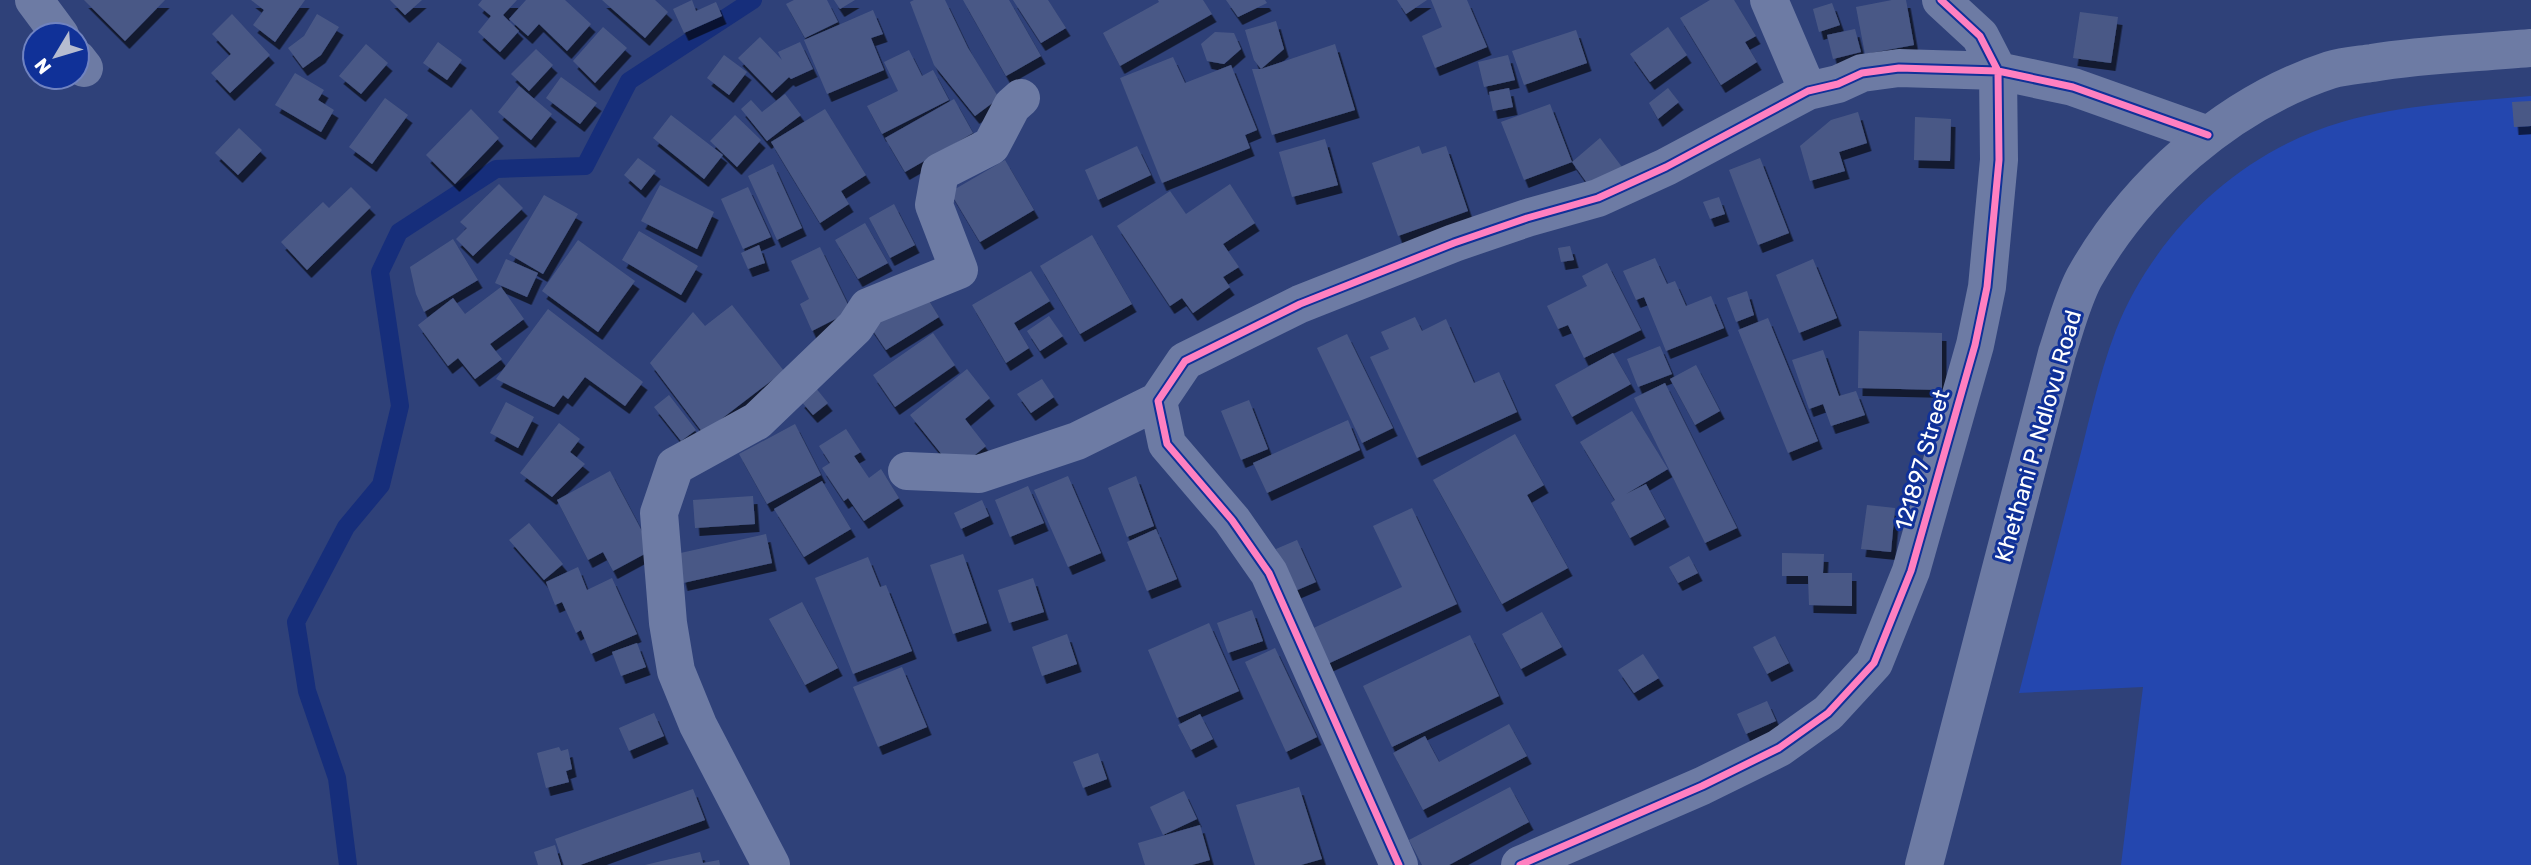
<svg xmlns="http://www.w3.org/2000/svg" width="2531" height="865" viewBox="0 0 2531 865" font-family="Rubik,sans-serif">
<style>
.green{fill:#2447af}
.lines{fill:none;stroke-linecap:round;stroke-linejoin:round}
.stream{stroke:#162e7b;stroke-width:18}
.building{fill:#4a5986;filter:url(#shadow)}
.minor{stroke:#6d7ba4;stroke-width:38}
.tertiary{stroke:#6d7ba4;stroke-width:38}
.cycleway-casing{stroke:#103198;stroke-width:11}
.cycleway{stroke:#ff80c0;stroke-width:7}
.labels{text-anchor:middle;stroke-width:6;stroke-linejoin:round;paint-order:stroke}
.street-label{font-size:23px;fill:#fff;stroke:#103198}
</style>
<defs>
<filter id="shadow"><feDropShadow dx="4.5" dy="8" stdDeviation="0" flood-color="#0009"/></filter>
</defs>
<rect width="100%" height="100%" fill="#2f4179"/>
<!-- green -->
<path class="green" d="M 2531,96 L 2531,865 L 2121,865 L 2143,687 L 2019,693 C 2037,623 2055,553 2073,483 C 2087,432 2097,379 2116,330 C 2155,232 2241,151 2342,122 C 2403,104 2468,102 2531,96 Z"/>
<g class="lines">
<!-- stream -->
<path class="stream" d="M 348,865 L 337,778 L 307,691 L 296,622 L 346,527 L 381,485 L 400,406 L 380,272 L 399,232 L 496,169 L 585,166 L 629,81 L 753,0"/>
</g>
<!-- building -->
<path class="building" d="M 84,0 L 165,0 L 125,41 Z
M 251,0 L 305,0 L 275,42 L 253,25 L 264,10 Z
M 390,0 L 422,0 L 405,15 Z
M 482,0 L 517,0 L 503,15 L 519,31 L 500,52 L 478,32 L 491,16 L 478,5 Z
M 526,0 L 565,0 L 591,24 L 567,51 L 539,24 L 528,36 L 509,19 Z
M 602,0 L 655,0 L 668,12 L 645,38 Z
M 692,0 L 696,11 L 716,2 L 722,16 L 684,33 L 673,9 Z
M 794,0 L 827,0 L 838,22 L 805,38 L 786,4 Z
M 834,0 L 855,0 L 840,9 Z
M 914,0 L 945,0 L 968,48 L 999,98 L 975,116 L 934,65 L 910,2 Z
M 963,0 L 1009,0 L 1041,56 L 1006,76 Z
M 1013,0 L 1048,0 L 1066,28 L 1041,43 Z
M 1158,0 L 1203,0 L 1212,14 L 1120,66 L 1103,33 L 1159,2 Z
M 1226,0 L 1265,0 L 1267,3 L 1238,17 Z
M 1397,0 L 1427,0 L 1406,14 Z
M 1431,0 L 1467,0 L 1487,47 L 1435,68 L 1422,36 L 1442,27 Z
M 1710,0 L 1734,0 L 1756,36 L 1745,42 L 1757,62 L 1721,85 L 1680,18 Z
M 1892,0 L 1906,0 L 1914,45 L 1865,54 L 1856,7 Z
M 1832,3 L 1840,25 L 1819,32 L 1813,9 Z
M 873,10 L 883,34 L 871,38 L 884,70 L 827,94 L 804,40 Z
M 2080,12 L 2118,17 L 2111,63 L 2073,58 Z
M 232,14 L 270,55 L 230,93 L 211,73 L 231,54 L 212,34 Z
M 317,14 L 339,27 L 321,55 L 303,68 L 288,48 L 304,36 Z
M 1276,21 L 1284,49 L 1261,69 L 1254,60 L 1245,30 Z
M 603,27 L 627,48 L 595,83 L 573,61 Z
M 1668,27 L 1687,55 L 1650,82 L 1630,54 Z
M 1855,29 L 1861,52 L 1833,59 L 1827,35 Z
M 1576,30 L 1587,63 L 1524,85 L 1512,51 Z
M 1215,32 L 1234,33 L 1241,49 L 1224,64 L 1207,61 L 1201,44 Z
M 760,37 L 782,60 L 778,52 L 800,42 L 813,69 L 791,79 L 789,77 L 772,93 L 738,58 Z
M 438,42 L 462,60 L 447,80 L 423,63 Z
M 366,44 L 388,63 L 361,94 L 339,76 Z
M 1335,44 L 1355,110 L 1272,135 L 1252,69 L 1261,69 Z
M 536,49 L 553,65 L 529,91 L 511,74 Z
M 909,50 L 922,76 L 933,70 L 949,100 L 882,134 L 867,106 L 898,91 L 884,62 Z
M 724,55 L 747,72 L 729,95 L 707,78 Z
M 1508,55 L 1515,80 L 1484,87 L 1478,62 Z
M 1173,57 L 1185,83 L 1231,65 L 1257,130 L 1245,135 L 1250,148 L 1162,183 L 1120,78 Z
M 295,73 L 324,90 L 318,100 L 334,110 L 321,132 L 275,105 Z
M 561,77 L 597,103 L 580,124 L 546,98 Z
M 519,86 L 552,114 L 531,140 L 498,112 Z
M 1509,88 L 1513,107 L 1493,111 L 1489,92 Z
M 1668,88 L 1679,102 L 1658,119 L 1649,103 Z
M 785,94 L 801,115 L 767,141 L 741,109 L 751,100 L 762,112 Z
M 385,98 L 408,115 L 372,164 L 349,147 Z
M 954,99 L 973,133 L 905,172 L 885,138 Z
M 2531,101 L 2531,126 L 2514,127 L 2512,102 Z
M 1550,104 L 1572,162 L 1524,180 L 1501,122 Z
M 471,109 L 499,138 L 455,184 L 426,155 Z
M 825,109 L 866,175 L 841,191 L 849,204 L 820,223 L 771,142 Z
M 1858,112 L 1867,143 L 1839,152 L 1845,171 L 1810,181 L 1800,146 L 1831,120 Z
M 671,115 L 723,155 L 704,179 L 653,138 Z
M 735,115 L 761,140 L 737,167 L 710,141 Z
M 1915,117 L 1951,119 L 1950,161 L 1914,160 Z
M 239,128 L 262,150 L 238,175 L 215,153 Z
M 1600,138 L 1622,167 L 1592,190 L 1572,162 Z
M 1325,139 L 1338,185 L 1292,197 L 1279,152 Z
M 1137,146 L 1151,175 L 1098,200 L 1085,170 Z
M 1419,146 L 1422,154 L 1446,146 L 1468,211 L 1398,236 L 1372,163 Z
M 638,158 L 656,171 L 641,190 L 624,175 Z
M 1760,158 L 1789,233 L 1758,245 L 1729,170 Z
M 1005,160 L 1034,210 L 980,242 L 950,192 Z
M 773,164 L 802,228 L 777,240 L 748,176 Z
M 499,184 L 523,208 L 473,256 L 456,239 L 467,228 L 460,222 Z
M 1230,184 L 1255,223 L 1223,244 L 1239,267 L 1223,277 L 1230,287 L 1193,313 L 1182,298 L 1170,306 L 1117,226 L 1170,191 L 1186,214 Z
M 660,185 L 714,212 L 697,249 L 641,221 Z
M 351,187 L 371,207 L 307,270 L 281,242 L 323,202 L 329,208 Z
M 748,187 L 771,237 L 743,249 L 721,199 Z
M 544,195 L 578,214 L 543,274 L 509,254 Z
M 1719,197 L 1725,214 L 1710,219 L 1703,202 Z
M 894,204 L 915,245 L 890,258 L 869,218 Z
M 865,223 L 888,263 L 858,279 L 835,240 Z
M 639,231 L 698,266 L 681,295 L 622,260 Z
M 1092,235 L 1132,304 L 1080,334 L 1040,266 Z
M 453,239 L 478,280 L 424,312 L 416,294 L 410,267 Z
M 578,240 L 635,281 L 598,332 L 542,291 Z
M 759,245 L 765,263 L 748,269 L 741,253 Z
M 1570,246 L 1574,260 L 1561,262 L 1558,248 Z
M 820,247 L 851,311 L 812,331 L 800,304 L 809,299 L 791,261 Z
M 1655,258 L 1667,284 L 1675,281 L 1686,306 L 1711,296 L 1724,328 L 1666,351 L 1644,297 L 1636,300 L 1623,271 Z
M 506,259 L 538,273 L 527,297 L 495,283 Z
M 1813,259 L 1837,318 L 1799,333 L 1776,275 Z
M 1607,263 L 1641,330 L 1584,358 L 1568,325 L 1558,329 L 1547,306 L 1587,286 L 1582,276 Z
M 1031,271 L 1050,301 L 1014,323 L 1029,348 L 1006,363 L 972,305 Z
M 501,287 L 524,319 L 490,344 L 502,359 L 475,379 L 458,358 L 448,366 L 418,325 L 453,298 L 465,314 Z
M 923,291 L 939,317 L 886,350 L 869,325 Z
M 1747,291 L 1754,315 L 1736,322 L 1727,298 Z
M 732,305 L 784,371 L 703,433 L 650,363 L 693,312 L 705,326 Z
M 548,309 L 643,382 L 625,406 L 585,377 L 568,399 L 563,395 L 554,407 L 496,379 Z
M 1049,316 L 1063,336 L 1040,351 L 1027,331 Z
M 1415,317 L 1422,331 L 1446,319 L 1474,383 L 1499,372 L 1517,412 L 1417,458 L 1370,357 L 1389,349 L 1381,332 Z
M 1768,318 L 1818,441 L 1788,453 L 1738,330 Z
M 1859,331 L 1942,333 L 1942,390 L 1858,388 Z
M 933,333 L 955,365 L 895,407 L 873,375 Z
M 1347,334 L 1393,428 L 1362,443 L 1317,348 Z
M 1660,346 L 1672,374 L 1638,387 L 1627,359 Z
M 1823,350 L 1839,396 L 1856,391 L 1865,415 L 1831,426 L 1823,404 L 1809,409 L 1792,360 Z
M 1613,353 L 1631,384 L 1572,417 L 1555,385 Z
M 1696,365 L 1720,411 L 1695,425 L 1670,379 Z
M 967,369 L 990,398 L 965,419 L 986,446 L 955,471 L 910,415 Z
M 1042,379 L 1054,397 L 1031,413 L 1017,394 Z
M 1665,383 L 1737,528 L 1705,543 L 1634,398 Z
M 815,387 L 828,403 L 813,415 L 800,400 Z
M 669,395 L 696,430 L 681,441 L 654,407 Z
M 1249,400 L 1268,449 L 1241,460 L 1221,411 Z
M 506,402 L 534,417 L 518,448 L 490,433 Z
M 1632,411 L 1668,469 L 1626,494 L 1646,484 L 1665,519 L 1630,538 L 1611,503 L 1615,500 L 1580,442 Z
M 1348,420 L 1360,450 L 1267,493 L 1253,463 Z
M 559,423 L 580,439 L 570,452 L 585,464 L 552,497 L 520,473 Z
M 795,424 L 821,475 L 767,504 L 739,454 Z
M 846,429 L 861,452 L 854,456 L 869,478 L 881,469 L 899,498 L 864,521 L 848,498 L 844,501 L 822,468 L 830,463 L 819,446 Z
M 1515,434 L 1544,485 L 1527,495 L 1568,568 L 1502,604 L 1433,480 Z
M 610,471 L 652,550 L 613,571 L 603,552 L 588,560 L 557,500 Z
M 1068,476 L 1101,553 L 1068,567 L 1034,490 Z
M 1136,476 L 1154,526 L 1127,537 L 1108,488 Z
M 822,481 L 851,529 L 804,557 L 774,509 Z
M 1028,486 L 1044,523 L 1010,537 L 995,500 Z
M 753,496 L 755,524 L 695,528 L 693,500 Z
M 982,500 L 989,516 L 961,529 L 954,513 Z
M 1867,505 L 1895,508 L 1891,552 L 1861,549 Z
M 1412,508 L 1457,604 L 1321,667 L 1305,632 L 1402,587 L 1373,526 Z
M 529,523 L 563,564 L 544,580 L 509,540 Z
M 1156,529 L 1177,579 L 1147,591 L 1127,542 Z
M 766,534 L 772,563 L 683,583 L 676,554 Z
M 1297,540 L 1316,582 L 1295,591 L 1276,549 Z
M 1782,553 L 1824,554 L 1823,573 L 1852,573 L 1852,606 L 1809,605 L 1808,576 L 1782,576 Z
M 963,554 L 987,623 L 953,634 L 930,565 Z
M 1689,556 L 1698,573 L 1678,583 L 1669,567 Z
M 868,557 L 880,587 L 886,585 L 912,651 L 853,674 L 815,578 Z
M 578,567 L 587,590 L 612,578 L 637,634 L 591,654 L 581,630 L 576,633 L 562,602 L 555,605 L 546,582 Z
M 1033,578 L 1044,612 L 1009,623 L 998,590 Z
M 802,602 L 838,668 L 805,685 L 769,619 Z
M 1252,610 L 1263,641 L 1228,653 L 1217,623 Z
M 1542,612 L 1562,647 L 1521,669 L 1502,634 Z
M 1209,623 L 1239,691 L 1177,718 L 1148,650 Z
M 1067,634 L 1077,664 L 1042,676 L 1032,647 Z
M 1470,635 L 1499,696 L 1392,747 L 1363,686 Z
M 1775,636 L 1789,663 L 1767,674 L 1753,647 Z
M 637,643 L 646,667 L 621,676 L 612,652 Z
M 1275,648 L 1317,737 L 1286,752 L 1245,662 Z
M 1643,654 L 1659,678 L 1634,693 L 1618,670 Z
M 902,667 L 927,727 L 878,747 L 853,687 Z
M 1767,701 L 1776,721 L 1746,734 L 1737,714 Z
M 654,713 L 664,736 L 629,751 L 619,728 Z
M 1200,714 L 1213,739 L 1191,750 L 1178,725 Z
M 1509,724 L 1527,756 L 1423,810 L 1393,753 L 1425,736 L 1439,762 Z
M 559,747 L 561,751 L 568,749 L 572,769 L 566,771 L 569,782 L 546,788 L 537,753 Z
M 1098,753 L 1107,779 L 1083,788 L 1073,762 Z
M 1299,787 L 1322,859 L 1301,865 L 1255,865 L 1236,805 Z
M 1510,787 L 1529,822 L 1449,865 L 1422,865 L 1409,840 Z
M 693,789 L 705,820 L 580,865 L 564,865 L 555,839 Z
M 1184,791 L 1197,819 L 1163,835 L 1150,807 Z
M 1200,825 L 1210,860 L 1192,865 L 1145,865 L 1138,843 Z
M 555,845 L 561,865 L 538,865 L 534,852 Z
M 700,852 L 703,863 L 719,860 L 720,865 L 645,865 Z"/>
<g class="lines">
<!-- minor -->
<path class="minor" d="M 34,0 L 60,35
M 1769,0 L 1808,91
M 77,59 L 84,68
M 907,471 L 979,474 L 1077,441 L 1158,401
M 771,865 L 698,725 L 676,671 L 668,623 L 659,513 L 675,466 L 757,421 L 855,327 L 868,307 L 959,270 L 934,205 L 940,172 L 991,146 L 1012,106 L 1021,98
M 1399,865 L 1269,573 L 1232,520 L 1167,444 L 1158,401 L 1185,361 L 1300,304 L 1454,243 L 1527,218 L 1598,198 L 1666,167 L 1808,91 L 1838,84 L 1862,73 L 1899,68 L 1998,71 L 1980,36 L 1941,0
M 1520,865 L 1702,786 L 1779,748 L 1828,713 L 1874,663 L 1911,571 L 1975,345 L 1987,287 L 1999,160 L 1998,71 L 2073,87 L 2208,135"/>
<!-- tertiary -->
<path class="tertiary" d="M 1924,865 L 2057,353 C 2065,329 2072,301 2084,278 C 2136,185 2227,104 2330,70 C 2343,66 2358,65 2372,63 C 2424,54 2478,53 2531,48"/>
<defs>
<path id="cycleway" d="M 1399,865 L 1269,573 L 1232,520 L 1167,444 L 1158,401 L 1185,361 L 1300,304 L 1454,243 L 1527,218 L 1598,198 L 1666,167 L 1808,91 L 1838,84 L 1862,73 L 1899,68 L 1998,71 L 1980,36 L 1941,0
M 1520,865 L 1702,786 L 1779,748 L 1828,713 L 1874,663 L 1911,571 L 1975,345 L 1987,287 L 1999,160 L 1998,71 L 2073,87 L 2208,135"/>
</defs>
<!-- cycleway casing -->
<use href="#cycleway" class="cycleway-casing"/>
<!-- cycleway -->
<use href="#cycleway" class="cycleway"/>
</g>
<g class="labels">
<!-- street labels -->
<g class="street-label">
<text transform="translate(2038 436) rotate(-74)" y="8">Khethani P. Ndlovu Road</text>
<text transform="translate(1922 460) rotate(-74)" y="8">121897 Street</text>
</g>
</g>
<!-- north arrow -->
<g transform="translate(56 56) rotate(232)"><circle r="33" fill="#103198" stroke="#7083c1" stroke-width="2"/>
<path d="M0-5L12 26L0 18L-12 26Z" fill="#b6bcd0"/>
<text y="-10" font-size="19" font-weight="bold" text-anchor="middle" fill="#ffffff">N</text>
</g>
</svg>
